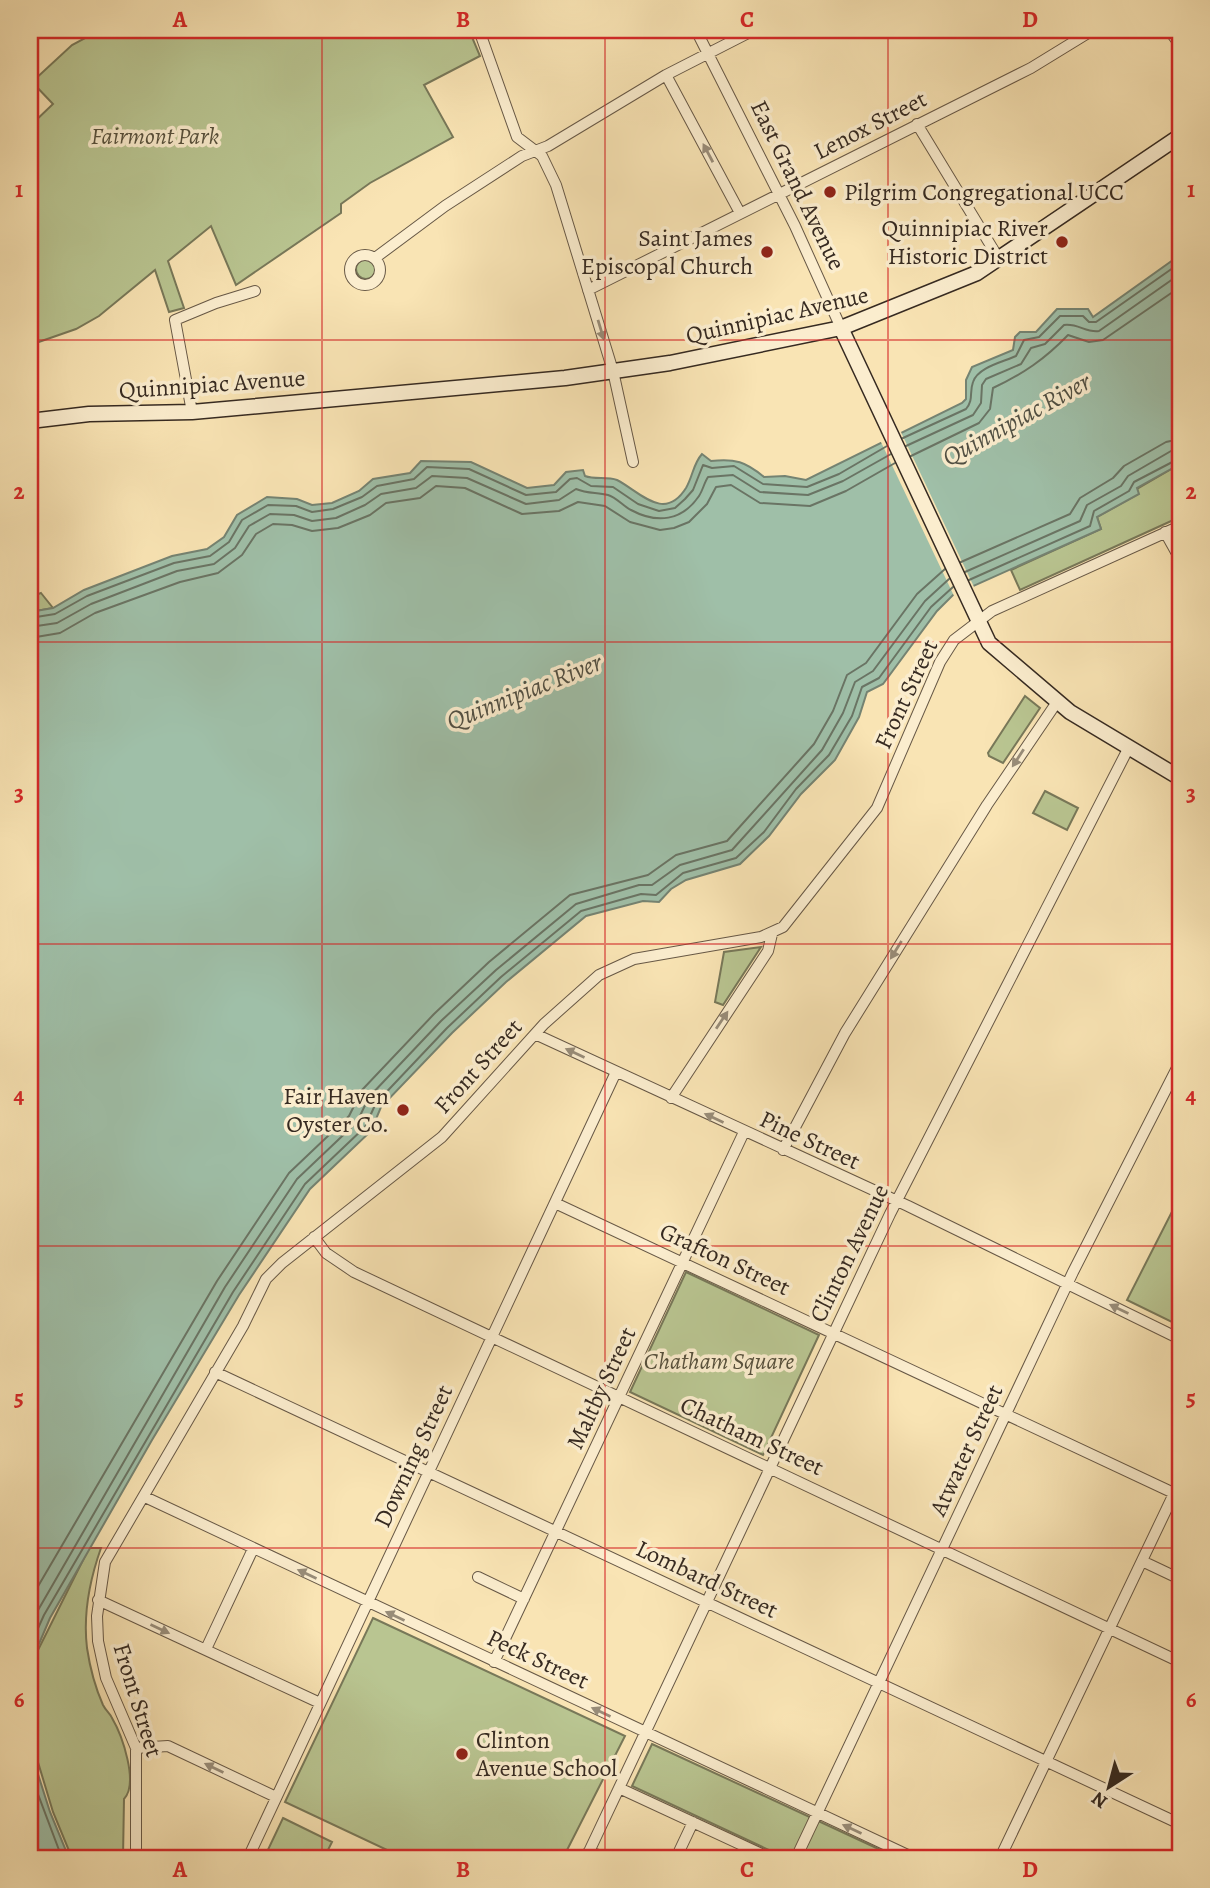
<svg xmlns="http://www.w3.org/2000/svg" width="1210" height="1888" viewBox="0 0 1210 1888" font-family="Alegreya,serif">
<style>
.green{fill:#b9c591;stroke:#787859;stroke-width:2}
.water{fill:#9fbfa8;stroke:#758372;stroke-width:2}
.pier{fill:#f9e4b4}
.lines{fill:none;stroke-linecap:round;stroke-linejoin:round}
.shore{stroke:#6a7464;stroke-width:2}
.street-casing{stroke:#675846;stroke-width:12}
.secondary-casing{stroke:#362a21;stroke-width:17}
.street{stroke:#fbedce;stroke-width:10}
.secondary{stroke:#fbedce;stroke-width:14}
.oneway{fill:#988c78}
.grid{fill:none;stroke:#d62828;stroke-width:2;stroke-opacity:0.55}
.poi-dot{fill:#8f2418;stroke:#fbedce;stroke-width:2.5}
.labels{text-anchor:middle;stroke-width:7;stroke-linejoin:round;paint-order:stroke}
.street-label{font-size:24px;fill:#362a21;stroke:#fbedce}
.park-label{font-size:24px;font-style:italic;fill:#57513d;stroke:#fbedce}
.poi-label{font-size:24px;fill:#362a21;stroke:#fbedce;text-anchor:end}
.water-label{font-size:26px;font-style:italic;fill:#504f43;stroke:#fbedce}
.neatline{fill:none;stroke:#d62828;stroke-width:2.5}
.grid-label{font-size:23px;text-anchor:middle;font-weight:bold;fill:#d62828}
</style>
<rect width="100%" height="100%" fill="#f9e4b4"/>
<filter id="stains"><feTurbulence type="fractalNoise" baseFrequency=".00286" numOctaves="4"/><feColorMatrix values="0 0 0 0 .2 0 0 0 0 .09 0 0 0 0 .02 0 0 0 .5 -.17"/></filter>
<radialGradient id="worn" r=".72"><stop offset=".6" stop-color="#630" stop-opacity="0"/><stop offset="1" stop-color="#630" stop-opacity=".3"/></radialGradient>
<!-- green -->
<path class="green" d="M 100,30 L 469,30 L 480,56 L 424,85 L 453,137 L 370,183 L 341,204 L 341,213 L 236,285 L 211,226 L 168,261 L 184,308 L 169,312 L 155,270 L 99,316 L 76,329 L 30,345 L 30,126 L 53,104 L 32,82 L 72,45 Z
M356 269a10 10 0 1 1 20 0a10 10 0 1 1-20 0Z
M 1180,464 L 1180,517 L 1020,590 L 1011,570 L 1101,529 L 1097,517 L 1138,494 L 1137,489 Z
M 41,593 L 53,608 L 30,612 L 30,597 Z
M 1025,696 L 1040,708 L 1003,763 L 989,756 L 988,753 Z
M 1045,791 L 1078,808 L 1067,830 L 1033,813 Z
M 761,947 L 723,1005 L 715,1002 L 724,952 Z
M 1180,1196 L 1180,1326 L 1127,1300 Z
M 686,1272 L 819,1335 L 763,1455 L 630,1392 Z
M 89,1548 L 101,1548 C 90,1579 83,1615 87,1648 C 90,1668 95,1687 103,1705 C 106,1711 110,1713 112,1718 C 122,1735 139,1783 124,1799 L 123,1858 L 72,1858 L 53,1812 L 31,1739 L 30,1673 L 33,1660 Z
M 373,1618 L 625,1736 L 563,1858 L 404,1858 L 285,1802 Z
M 652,1744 L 898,1858 L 786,1858 L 632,1786 Z
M 283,1818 L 332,1842 L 324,1858 L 265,1856 Z"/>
<!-- water -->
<path class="water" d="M 1180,255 L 1180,464 L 1137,488 L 1139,494 L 1097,517 L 1101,529 L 953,595 L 937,611 L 883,684 L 867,692 L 859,717 L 835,760 L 801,794 L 769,836 L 740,864 L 686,880 L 671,889 L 659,902 L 643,901 L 586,916 L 506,982 L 452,1033 L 381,1107 L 371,1131 L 310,1189 L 239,1295 L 152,1440 L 50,1618 L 30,1665 L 30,612 L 53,608 L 84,590 L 172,556 L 207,549 L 224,537 L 237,515 L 267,497 L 297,499 L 312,505 L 332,503 L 359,491 L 373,479 L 410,473 L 421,461 L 471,462 L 527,488 L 554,485 L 566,472 L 583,470 L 585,476 C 595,480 607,476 617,480 C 639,491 664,523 686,488 C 693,476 693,464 702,454 L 711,461 C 735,458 746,462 764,477 L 785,476 L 806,480 L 962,403 L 966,399 L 966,380 L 972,367 L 1013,350 L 1015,337 L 1020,332 L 1036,332 L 1057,309 L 1088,309 L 1093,317 Z
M 30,1749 L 50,1812 L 69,1858 L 30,1858 Z"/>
<!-- pier -->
<path class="pier" d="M 900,430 L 975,589 L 955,598 L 880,440 Z"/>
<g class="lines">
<!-- shore -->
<path class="shore" d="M 903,438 L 966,409 C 974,399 969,393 973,382 C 978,367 1003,362 1016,356 L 1024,340 L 1039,337 L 1060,316 L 1083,316 L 1089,322 L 1096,322 L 1180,263
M 906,446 L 973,415 L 981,403 L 982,385 L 986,379 L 1021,364 L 1031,348 L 1045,344 L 1064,325 C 1078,323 1086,333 1099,331 L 1180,274
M 911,456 L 979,423 L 990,409 L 993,388 C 1023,374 1045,359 1068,335 L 1089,342 L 1103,340 L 1180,287
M 961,562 L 1070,514 L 1080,498 L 1113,478 L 1124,466 L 1166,442 L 1180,439
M 965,572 L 1080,521 L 1087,505 L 1121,486 L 1128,476 L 1171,451 L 1180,449
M 969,580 L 1090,526 L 1094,511 L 1129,491 L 1134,482 L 1180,458
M 30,618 L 55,614 L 87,596 L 174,563 L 210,556 L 229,542 L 242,520 L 268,505 L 296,506 L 312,512 L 333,509 L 362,497 L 377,486 L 414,479 L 427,467 L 469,469 L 526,495 L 556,492 L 570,479 L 577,478 L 591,486 L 613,487 L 638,504 L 659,511 L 675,508 L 685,499 L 693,490 L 703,465 L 712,468 L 734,466 L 763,484 L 807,487 L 839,474 L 887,446
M 30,627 L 57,623 L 91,604 L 177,571 L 214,564 L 235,548 L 249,526 L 270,514 L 294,515 L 312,521 L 336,518 L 365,505 L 381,494 L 416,488 L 432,476 L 467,478 L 526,504 L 559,500 L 576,489 C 588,494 597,492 608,495 C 616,497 624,507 631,510 C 657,524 682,521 699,496 C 703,490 704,483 708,477 L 733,475 L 760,492 L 808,495 L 843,481 L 891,454
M 30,638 L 60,633 L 95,613 L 180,582 L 218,573 L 242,555 L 256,534 L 273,524 L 292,525 L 312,531 L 338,528 L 370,515 L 386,503 L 420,498 L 436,486 L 465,488 L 522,514 L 559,511 L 578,502 L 605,506 L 630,522 L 660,530 L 674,528 L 689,522 L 707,504 L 716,487 L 731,485 L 760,503 L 810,506 L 846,491 L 895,463
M 30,1600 L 217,1281 L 289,1173 L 349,1116 L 362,1090 L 434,1014 L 489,962 L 570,895 L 648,875 L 676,855 L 727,841 L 814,744 L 833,711 L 847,675 L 866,663 L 917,594 L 945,569
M 30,1624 L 225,1287 L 297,1179 L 357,1122 L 369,1097 L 441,1021 L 496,970 L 576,904 L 639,885 L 652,885 L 680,865 L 732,850 L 822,750 L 843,713 L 855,682 L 873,671 L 925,601 L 949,579
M 30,1646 L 44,1615 L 233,1292 L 305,1184 L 365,1127 L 376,1103 L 447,1028 L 501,977 L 581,911 L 641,894 L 656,895 L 683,873 L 736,858 L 764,832 L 796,789 L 829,755 L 852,716 L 862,687 L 879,678 L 931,607 L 953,587
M 30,1773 L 62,1858"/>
<defs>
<path id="street" d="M 479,30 L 517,137 L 542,156 L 556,185 L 613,371 L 633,462
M 696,30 L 795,226 L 841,328
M 1169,30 L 1180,45
M 30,37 L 39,30
M 666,75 L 740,213
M 917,124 L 999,259
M350 270a15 15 0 1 1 30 0a15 15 0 1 1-30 0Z
M 375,258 L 445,206 L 522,156 L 548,146 L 666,75 L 754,30
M 588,290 L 1031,68 L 1093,30
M 192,412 L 175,320 L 216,303 L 255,291
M 1165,532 L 1180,559
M 535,1034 L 908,1206 L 1180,1339
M 671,1098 L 768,951 L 772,934
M 783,1150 L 845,1033 L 987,805 L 1057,702
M 555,1203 L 1180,1496
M 314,1237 L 326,1253 L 354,1272 L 1180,1662
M 215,1372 L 1180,1824
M 145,1497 L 914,1858
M 1142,1561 L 1180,1579
M 478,1577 L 524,1599
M 98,1600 L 320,1703
M 206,1649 L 253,1549
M 494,1662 L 744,1132
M 136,1748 L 168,1746 L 276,1797
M 619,1788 L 770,1858
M 589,1851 L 604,1858
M 136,1858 L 136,1748 L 106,1678 L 98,1641 L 97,1616 L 105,1562 L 243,1326 L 266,1279 L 282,1263 L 442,1137 L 544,1024 L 599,975 L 634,959 L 761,937 L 783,927 L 877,808 L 940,662 L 954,640 L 992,611 L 1180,526
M 248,1858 L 616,1072
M 586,1858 L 890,1214 L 1128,749
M 676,1858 L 693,1822
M 796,1858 L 1073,1272 L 1180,1062
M 1000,1858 L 1180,1481"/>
<path id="secondary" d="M 841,328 L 989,643 L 1070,712 L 1180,778
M 30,421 L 89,414 L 192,412 L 565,378 L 670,363 L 841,328 L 977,273 L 1180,136"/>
</defs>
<!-- street casing -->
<use href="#street" class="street-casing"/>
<!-- secondary casing -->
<use href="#secondary" class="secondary-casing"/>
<!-- street -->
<use href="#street" class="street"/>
<!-- secondary -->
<use href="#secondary" class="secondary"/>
</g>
<!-- one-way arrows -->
<defs><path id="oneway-solid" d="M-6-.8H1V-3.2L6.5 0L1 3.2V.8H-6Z" transform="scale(1.75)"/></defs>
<g class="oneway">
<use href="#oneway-solid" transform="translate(708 153) rotate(-118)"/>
<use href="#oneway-solid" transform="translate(601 330) rotate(73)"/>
<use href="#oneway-solid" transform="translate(1018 758) rotate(123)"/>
<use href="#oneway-solid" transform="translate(896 950) rotate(122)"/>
<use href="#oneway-solid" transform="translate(722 1020) rotate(-56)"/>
<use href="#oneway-solid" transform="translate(575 1053) rotate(-155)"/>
<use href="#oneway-solid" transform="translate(714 1118) rotate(-155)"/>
<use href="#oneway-solid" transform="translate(1119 1309) rotate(-154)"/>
<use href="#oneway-solid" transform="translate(307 1574) rotate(-155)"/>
<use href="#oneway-solid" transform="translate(395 1616) rotate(-155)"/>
<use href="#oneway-solid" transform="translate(160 1629) rotate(25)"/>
<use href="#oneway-solid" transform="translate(601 1712) rotate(-155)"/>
<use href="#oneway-solid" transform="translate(214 1768) rotate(-154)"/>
<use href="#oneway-solid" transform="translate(852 1829) rotate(-155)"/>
</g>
<!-- grid -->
<path class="grid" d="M 322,30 L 322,1858M 605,30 L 605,1858M 888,30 L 888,1858M 30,340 L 1180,340M 30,642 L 1180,642M 30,944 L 1180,944M 30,1246 L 1180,1246M 30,1548 L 1180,1548"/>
<!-- markers -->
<g class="poi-dot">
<circle cx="830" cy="192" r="7"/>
<circle cx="1062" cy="242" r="7"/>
<circle cx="767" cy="252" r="7"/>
<circle cx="403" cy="1110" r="7"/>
<circle cx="462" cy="1754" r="7"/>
</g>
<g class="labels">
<!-- street labels -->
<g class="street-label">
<text transform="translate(870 125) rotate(-27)" y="8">Lenox Street</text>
<text transform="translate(798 185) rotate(64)" y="8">East Grand Avenue</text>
<text transform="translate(777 315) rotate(-13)" y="8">Quinnipiac Avenue</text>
<text transform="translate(212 384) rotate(-4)" y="8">Quinnipiac Avenue</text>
<text transform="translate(906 694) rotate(-65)" y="8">Front Street</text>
<text transform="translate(478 1066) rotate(-48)" y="8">Front Street</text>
<text transform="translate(810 1140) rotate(25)" y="8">Pine Street</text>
<text transform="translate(849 1253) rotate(-64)" y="8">Clinton Avenue</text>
<text transform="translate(725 1259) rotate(25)" y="8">Grafton Street</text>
<text transform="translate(601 1388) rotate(-65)" y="8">Maltby Street</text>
<text transform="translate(752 1436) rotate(25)" y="8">Chatham Street</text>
<text transform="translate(966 1450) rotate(-65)" y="8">Atwater Street</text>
<text transform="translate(413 1456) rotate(-65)" y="8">Downing Street</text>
<text transform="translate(707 1579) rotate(25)" y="8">Lombard Street</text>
<text transform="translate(538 1659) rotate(25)" y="8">Peck Street</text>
<text transform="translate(138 1700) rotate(73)" y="8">Front Street</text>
</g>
<!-- park labels -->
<g class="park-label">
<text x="155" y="144">Fairmont Park</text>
<text x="719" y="1369">Chatham Square</text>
</g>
<!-- poi labels -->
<g class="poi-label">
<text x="844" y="200" text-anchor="start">Pilgrim Congregational UCC</text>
<text x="1048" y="236">Quinnipiac River<tspan x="1048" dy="28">Historic District</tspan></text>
<text x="753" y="246">Saint James<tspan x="753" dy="28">Episcopal Church</tspan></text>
<text x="389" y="1104">Fair Haven<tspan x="389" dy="28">Oyster Co.</tspan></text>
<text x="476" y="1748" text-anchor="start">Clinton<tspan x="476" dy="28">Avenue School</tspan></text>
</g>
<!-- water labels -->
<g class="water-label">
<text transform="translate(1016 419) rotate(-29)" y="9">Quinnipiac River</text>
<text transform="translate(524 691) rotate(-22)" y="9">Quinnipiac River</text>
</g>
</g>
<!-- margin -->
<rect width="1210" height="1888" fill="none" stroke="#f9e4b4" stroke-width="77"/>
<!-- north arrow -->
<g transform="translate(1109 1787) rotate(216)" stroke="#fbedce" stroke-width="5" paint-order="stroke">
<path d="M0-5L12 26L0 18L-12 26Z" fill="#362a21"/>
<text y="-10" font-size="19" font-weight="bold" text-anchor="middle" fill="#362a21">N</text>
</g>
<rect x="38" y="38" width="1134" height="1812" class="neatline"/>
<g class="grid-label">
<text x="180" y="27">A</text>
<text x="463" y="27">B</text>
<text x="747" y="27">C</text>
<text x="1030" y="27">D</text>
<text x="19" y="197">1</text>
<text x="1191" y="197">1</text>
<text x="19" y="499">2</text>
<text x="1191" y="499">2</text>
<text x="19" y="801">3</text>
<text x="1191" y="801">3</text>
<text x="19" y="1103">4</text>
<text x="1191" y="1103">4</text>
<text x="19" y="1405">5</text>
<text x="1191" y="1405">5</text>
<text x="19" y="1707">6</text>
<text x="1191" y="1707">6</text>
<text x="180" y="1877">A</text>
<text x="463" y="1877">B</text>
<text x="747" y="1877">C</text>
<text x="1030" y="1877">D</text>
</g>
<rect width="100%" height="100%" filter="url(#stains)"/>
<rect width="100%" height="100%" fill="url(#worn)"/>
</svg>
